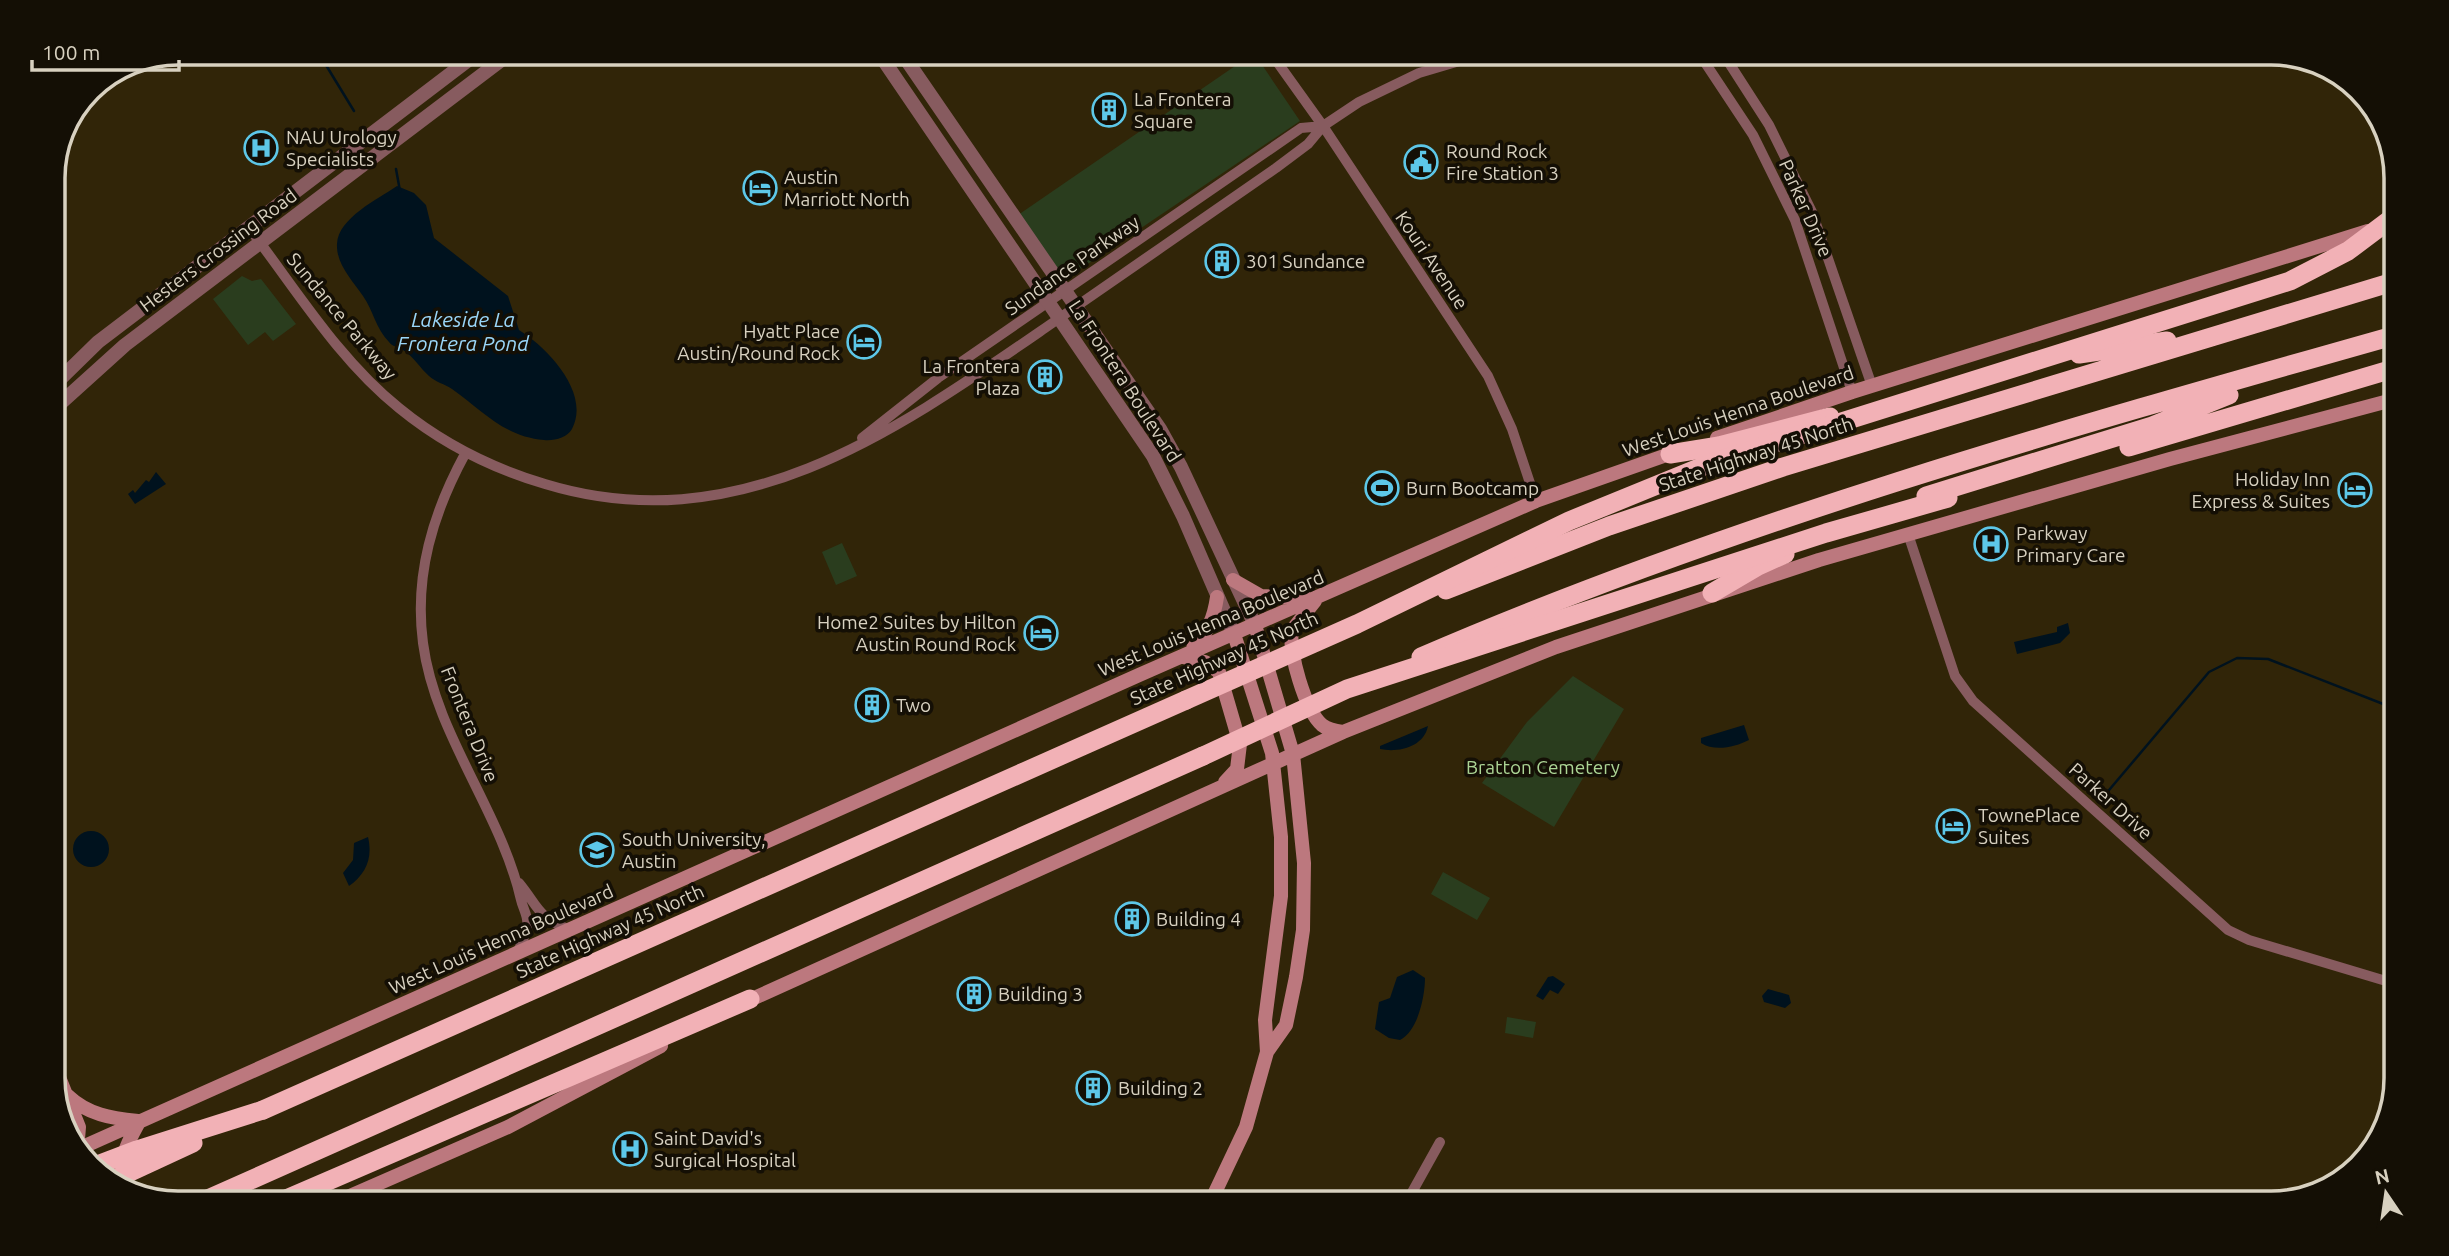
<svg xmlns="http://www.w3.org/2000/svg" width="2449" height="1256" viewBox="0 0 2449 1256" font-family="Ubuntu,sans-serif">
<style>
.green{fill:#2a3d1e}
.water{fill:#00121e}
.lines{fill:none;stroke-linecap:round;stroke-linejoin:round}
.stream{stroke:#00121e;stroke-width:2.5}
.minor{stroke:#875b5f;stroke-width:10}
.tertiary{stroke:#875b5f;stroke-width:14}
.secondary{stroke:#bc787e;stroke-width:14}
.motorway{stroke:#f2b1b6;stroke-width:19}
.motorway-bridge{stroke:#f2b1b6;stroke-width:19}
.labels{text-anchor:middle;stroke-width:7;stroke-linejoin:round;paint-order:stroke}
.poi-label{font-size:19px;fill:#d8d1c0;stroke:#140f05;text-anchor:start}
.street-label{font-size:19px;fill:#d8d1c0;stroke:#140f05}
.park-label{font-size:19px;fill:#acd595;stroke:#140f05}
.water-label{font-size:21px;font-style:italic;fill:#9ad6f8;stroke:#140f05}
.rim{fill:none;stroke:#d8d1c0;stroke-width:3.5}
</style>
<rect width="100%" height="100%" fill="#312508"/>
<!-- green -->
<path class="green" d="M 1254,53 L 1300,121 L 1064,280 L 1018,215 Z
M 242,276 L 252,281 L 261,279 L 296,324 L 273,341 L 265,332 L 248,345 L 213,299 Z
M 842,543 L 857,576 L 836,585 L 822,552 Z
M 1573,676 L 1624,709 L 1554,827 L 1482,783 L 1527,722 Z
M 1443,872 L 1490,898 L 1477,920 L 1431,894 Z
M 1507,1017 L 1536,1022 L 1533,1038 L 1505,1033 Z"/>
<!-- water -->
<path class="water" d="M 397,186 L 414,193 L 426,205 L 434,238 L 508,296 L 519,330 C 547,347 591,393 572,429 C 567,438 554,441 544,440 C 504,437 482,410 452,389 C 445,384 435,382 429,376 C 420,368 413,356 403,350 C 398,346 392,347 389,342 C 376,329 373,310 363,296 C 352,280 336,264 337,244 C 338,218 378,199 397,186 Z
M 156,472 L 166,484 L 135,504 L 128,494 L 133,490 L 135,493 L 146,480 L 149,482 Z
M 2068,623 L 2070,633 L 2060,643 L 2017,654 L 2014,642 L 2057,632 L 2057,627 Z
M 1744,725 L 1749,740 C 1735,747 1715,752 1701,743 L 1701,738 Z
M 1428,726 C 1424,747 1398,753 1380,749 L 1380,746 Z
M73 849a18 18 0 1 1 36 0a18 18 0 1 1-36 0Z
M 368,837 C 373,858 366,874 349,886 L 343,873 L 353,860 L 354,843 Z
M 1413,970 L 1425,978 C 1425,996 1418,1031 1400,1040 L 1389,1038 L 1375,1029 L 1379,1002 L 1390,998 L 1397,977 Z
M 1553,976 L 1565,984 L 1558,994 L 1550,990 L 1543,1000 L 1536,996 L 1548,977 Z
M 1768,989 L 1789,995 L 1791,1003 L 1785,1008 L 1764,1002 L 1762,996 Z"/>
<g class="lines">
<!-- stream -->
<path class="stream" d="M 318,52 L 354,111
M 396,169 L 400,191
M 2104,796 L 2209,672 L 2237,658 L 2268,659 L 2396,709"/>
<!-- minor -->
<path class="minor" d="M 1270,52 L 1323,126 L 1488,376 L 1512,429 L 1536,501
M 1698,52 L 1753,135 L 1795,220 L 1852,392
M 1722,52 L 1769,125 L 1812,212 L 1872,386
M 249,228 C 296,289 338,359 399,408 C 443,444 491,468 545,484 C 739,543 896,431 1048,326 C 1124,273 1200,221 1276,168 L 1308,144 L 1323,126 L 1359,102 L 1419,73 L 1490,52
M 862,438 L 938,378 L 1301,128 L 1323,126
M 465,454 C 433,513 414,575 423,643 C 435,735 501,811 521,900 C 523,909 529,917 527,926 C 526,935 522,943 518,951
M 1908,534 L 1955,676 L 1973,701 L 2228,930 L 2249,940 L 2396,984
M 519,883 C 538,906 537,917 568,929
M 1406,1203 L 1440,1142
M 1557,1203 L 1561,1197"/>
<!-- tertiary -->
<path class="tertiary" d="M 878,52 L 1153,456 L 1183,516 L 1234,634
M 901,52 L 1160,429 L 1181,467 L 1255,625
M 53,386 L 98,342 L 479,52
M 53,410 L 125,345 L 512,52"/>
<!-- secondary -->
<path class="secondary" d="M 1717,438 L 1852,392 L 2368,231
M 1233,580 L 1261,596 L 1306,598
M 1315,601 L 1292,630 C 1288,651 1305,710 1322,725 C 1328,730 1335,731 1343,732
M 1255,625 L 1293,754 L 1304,863 L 1303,930 L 1296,977 L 1286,1025 L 1267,1052
M 1193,648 C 1208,632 1214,618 1217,597
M 1183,657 L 1205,662 L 1219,672 L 1240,744 L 1237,769 L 1225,782
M 741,1004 L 1343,732 L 1556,647 L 1819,560 L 2170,459 L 2396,399
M 53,1062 L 79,1127 L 77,1151
M 67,1095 C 88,1115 111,1118 138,1121
M 76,1150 L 1139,675 L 1536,501 L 1678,451
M 128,1192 C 116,1164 125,1147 139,1122
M 334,1203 L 508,1127 L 661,1046
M 1210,1203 L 1246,1127 L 1267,1052 L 1265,1020 L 1281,896 L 1281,837 L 1272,753 L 1234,634"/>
<!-- motorway -->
<path class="motorway" d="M 2079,354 L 2167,341
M 2129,447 L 2396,368
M 1670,454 L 1719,446 L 1830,417
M 1926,496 L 2152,426 L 2229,395
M 1446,590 L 1609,526 L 1783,467 L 2396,281
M 1712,593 L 1758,566 L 1785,554
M 1421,657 C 1736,521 2067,428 2396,335
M 263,1110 L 1186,700
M 199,1203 L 1203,756
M 277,1203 L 750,999"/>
<!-- motorway-bridge -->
<path class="motorway-bridge" d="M 1186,700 L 1357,624 L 1569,521 L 1711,463 L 2290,281 L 2348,251 L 2396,215
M 1203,756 L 1347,689 L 1826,533 L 1948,498
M 95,1166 L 137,1150 L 263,1110
M 111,1181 L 193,1143"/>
</g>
<!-- icons -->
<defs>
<symbol id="building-ring" viewBox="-11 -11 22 22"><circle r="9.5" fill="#140f05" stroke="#5dc7e8" stroke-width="1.5"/><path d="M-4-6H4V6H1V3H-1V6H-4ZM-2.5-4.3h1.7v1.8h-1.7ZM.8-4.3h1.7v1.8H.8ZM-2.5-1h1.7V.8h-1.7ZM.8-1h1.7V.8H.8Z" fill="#5dc7e8"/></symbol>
<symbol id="hospital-ring" viewBox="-11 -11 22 22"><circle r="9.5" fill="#140f05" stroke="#5dc7e8" stroke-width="1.5"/><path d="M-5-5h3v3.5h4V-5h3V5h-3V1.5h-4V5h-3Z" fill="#5dc7e8"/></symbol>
<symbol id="civic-ring" viewBox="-11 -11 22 22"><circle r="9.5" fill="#140f05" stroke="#5dc7e8" stroke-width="1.5"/><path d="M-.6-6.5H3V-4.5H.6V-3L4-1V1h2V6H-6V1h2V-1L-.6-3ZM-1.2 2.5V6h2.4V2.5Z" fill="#5dc7e8"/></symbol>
<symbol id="hotel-ring" viewBox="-11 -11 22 22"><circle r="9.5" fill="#140f05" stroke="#5dc7e8" stroke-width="1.5"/><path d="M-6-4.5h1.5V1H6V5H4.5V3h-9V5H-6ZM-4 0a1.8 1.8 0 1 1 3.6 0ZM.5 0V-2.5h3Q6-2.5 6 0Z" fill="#5dc7e8"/></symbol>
<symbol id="stadium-ring" viewBox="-11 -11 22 22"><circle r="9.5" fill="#140f05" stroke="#5dc7e8" stroke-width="1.5"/><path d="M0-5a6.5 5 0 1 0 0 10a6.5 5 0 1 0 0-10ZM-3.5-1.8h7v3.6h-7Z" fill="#5dc7e8"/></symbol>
<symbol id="university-ring" viewBox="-11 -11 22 22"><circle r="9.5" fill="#140f05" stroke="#5dc7e8" stroke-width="1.5"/><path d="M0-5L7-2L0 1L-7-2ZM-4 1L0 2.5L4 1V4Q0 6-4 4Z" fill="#5dc7e8"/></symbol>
</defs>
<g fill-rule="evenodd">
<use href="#building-ring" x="1090" y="91" width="38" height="38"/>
<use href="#hospital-ring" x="242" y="129" width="38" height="38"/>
<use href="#civic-ring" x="1402" y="143" width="38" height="38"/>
<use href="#hotel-ring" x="741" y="169" width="38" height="38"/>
<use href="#building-ring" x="1203" y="242" width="38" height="38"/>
<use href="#hotel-ring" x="845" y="323" width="38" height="38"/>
<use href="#building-ring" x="1026" y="358" width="38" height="38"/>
<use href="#stadium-ring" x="1363" y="469" width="38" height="38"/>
<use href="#hotel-ring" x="2336" y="471" width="38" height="38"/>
<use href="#hospital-ring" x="1972" y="525" width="38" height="38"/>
<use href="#hotel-ring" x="1022" y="614" width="38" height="38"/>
<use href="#building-ring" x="853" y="686" width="38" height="38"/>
<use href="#hotel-ring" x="1934" y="807" width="38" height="38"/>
<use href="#university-ring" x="578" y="831" width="38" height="38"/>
<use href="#building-ring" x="1113" y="900" width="38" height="38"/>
<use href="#building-ring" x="955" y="975" width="38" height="38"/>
<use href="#building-ring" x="1074" y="1069" width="38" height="38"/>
<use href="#hospital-ring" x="611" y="1130" width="38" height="38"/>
</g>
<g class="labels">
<!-- poi labels -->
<g class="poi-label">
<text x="1134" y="106">La Frontera<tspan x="1134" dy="22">Square</tspan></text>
<text x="286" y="144">NAU Urology<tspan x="286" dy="22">Specialists</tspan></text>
<text x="1446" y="158">Round Rock<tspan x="1446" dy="22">Fire Station 3</tspan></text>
<text x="784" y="184">Austin<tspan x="784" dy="22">Marriott North</tspan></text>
<text x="1246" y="268">301 Sundance</text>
<text x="840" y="338" text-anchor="end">Hyatt Place<tspan x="840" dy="22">Austin/Round Rock</tspan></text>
<text x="1020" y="373" text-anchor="end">La Frontera<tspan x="1020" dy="22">Plaza</tspan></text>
<text x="2330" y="486" text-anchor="end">Holiday Inn<tspan x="2330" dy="22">Express &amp; Suites</tspan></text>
<text x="1406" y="495">Burn Bootcamp</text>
<text x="2016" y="540">Parkway<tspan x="2016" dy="22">Primary Care</tspan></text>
<text x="1016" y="629" text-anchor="end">Home2 Suites by Hilton<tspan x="1016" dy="22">Austin Round Rock</tspan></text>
<text x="896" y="712">Two</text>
<text x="1978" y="822">TownePlace<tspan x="1978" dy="22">Suites</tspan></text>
<text x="622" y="846">South University,<tspan x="622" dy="22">Austin</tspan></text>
<text x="1156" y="926">Building 4</text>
<text x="998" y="1001">Building 3</text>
<text x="1118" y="1095">Building 2</text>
<text x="654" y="1145">Saint David's<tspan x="654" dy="22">Surgical Hospital</tspan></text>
</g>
<!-- street labels -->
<g class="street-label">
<text transform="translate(1806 208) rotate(66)" y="7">Parker Drive</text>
<text transform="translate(218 250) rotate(-37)" y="7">Hesters Crossing Road</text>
<text transform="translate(1432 260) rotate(56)" y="7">Kouri Avenue</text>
<text transform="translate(1072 265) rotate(-35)" y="7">Sundance Parkway</text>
<text transform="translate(342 316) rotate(50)" y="7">Sundance Parkway</text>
<text transform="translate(1125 381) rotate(57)" y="7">La Frontera Boulevard</text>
<text transform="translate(1738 411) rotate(-19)" y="7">West Louis Henna Boulevard</text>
<text transform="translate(1756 454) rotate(-18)" y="7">State Highway 45 North</text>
<text transform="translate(1211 623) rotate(-23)" y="7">West Louis Henna Boulevard</text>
<text transform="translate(1224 658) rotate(-24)" y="7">State Highway 45 North</text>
<text transform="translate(470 724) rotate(68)" y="7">Frontera Drive</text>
<text transform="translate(2111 801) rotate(42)" y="7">Parker Drive</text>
<text transform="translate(610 931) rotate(-24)" y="7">State Highway 45 North</text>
<text transform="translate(501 939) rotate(-24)" y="7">West Louis Henna Boulevard</text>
</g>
<!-- park labels -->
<g class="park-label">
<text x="1543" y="774">Bratton Cemetery</text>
</g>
<!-- water labels -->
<g class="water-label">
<text x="463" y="327">Lakeside La<tspan x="463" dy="24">Frontera Pond</tspan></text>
</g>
</g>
<!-- crop -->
<path d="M0 0H2449V1256H0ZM178 65H2271A113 113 0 0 1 2384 178V1078A113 113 0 0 1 2271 1191H178A113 113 0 0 1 65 1078V178A113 113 0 0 1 178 65Z" fill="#140f05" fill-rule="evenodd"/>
<path class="rim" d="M178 65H2271A113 113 0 0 1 2384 178V1078A113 113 0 0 1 2271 1191H178A113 113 0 0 1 65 1078V178A113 113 0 0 1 178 65Z"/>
<!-- north arrow -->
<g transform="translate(2386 1193) rotate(347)" stroke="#140f05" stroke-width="5" paint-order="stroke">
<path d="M0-5L12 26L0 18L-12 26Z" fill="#d8d1c0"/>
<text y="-10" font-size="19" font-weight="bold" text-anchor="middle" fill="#d8d1c0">N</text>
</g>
<!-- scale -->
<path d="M32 60v10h147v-10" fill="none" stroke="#d8d1c0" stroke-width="3.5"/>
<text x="42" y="60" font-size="21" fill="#d8d1c0" stroke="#140f05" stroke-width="5" paint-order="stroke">100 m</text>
</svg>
